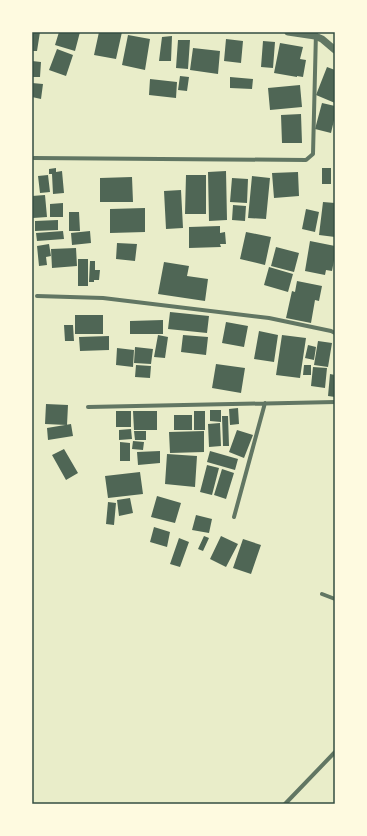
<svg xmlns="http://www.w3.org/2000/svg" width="367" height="836" viewBox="0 0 367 836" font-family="Montserrat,sans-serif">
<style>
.building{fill:#4f6655}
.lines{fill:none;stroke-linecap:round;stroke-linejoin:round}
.minor{stroke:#617663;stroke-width:4}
.tertiary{stroke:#617663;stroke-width:7}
.neatline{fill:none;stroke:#344e41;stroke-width:1.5}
</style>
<rect width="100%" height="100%" fill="#e9edc9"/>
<!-- building -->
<path class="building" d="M 32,32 L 40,32 L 37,51 L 32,51 Z
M 59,32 L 80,32 L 75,51 L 55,45 Z
M 99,32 L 122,32 L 116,59 L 94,55 Z
M 128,35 L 150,39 L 145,70 L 122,65 Z
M 172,36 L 171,61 L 159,61 L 162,37 Z
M 226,39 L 243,41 L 241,63 L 224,61 Z
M 178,40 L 190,40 L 188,69 L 176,68 Z
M 263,41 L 275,42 L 273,68 L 261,67 Z
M 280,43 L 303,47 L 300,59 L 306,60 L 303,77 L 297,76 L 297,77 L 274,73 Z
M 193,48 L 220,51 L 218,74 L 190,70 Z
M 57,49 L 73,55 L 66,76 L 49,70 Z
M 32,61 L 41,62 L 40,77 L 32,77 Z
M 327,67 L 335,70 L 335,103 L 316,95 Z
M 180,76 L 189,77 L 187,91 L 178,90 Z
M 230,77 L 253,79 L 252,89 L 230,88 Z
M 150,79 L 177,82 L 176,98 L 149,95 Z
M 32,83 L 43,84 L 41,99 L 32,97 Z
M 300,85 L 302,107 L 270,110 L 268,88 Z
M 322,103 L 335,106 L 335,116 L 331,133 L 315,129 Z
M 301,114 L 302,143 L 282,143 L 281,115 Z
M 56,168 L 56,172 L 62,171 L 64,193 L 53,194 L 52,174 L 49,174 L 49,169 Z
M 322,168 L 331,168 L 331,184 L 322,184 Z
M 226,171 L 227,220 L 209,221 L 208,172 Z
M 298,172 L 299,196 L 274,198 L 272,173 Z
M 48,175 L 50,192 L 40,193 L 38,176 Z
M 186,175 L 206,175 L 206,214 L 185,214 Z
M 252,176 L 270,178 L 266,219 L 248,218 Z
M 132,177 L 133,202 L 100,202 L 100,178 Z
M 232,178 L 248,179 L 247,203 L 230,202 Z
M 181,190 L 183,228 L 166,229 L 164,191 Z
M 45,195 L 47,217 L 33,218 L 32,196 Z
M 323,202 L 335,203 L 335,237 L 319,235 Z
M 63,203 L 63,217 L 50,217 L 50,204 Z
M 233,205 L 246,206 L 245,221 L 232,220 Z
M 145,208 L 145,232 L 110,233 L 110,209 Z
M 306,209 L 319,212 L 315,232 L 302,229 Z
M 69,212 L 79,212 L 80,231 L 69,231 Z
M 58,220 L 58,230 L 35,231 L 35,221 Z
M 220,226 L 220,233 L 225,232 L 226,244 L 220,244 L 221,247 L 189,248 L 189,227 Z
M 63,231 L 64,239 L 37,241 L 36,233 Z
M 90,231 L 91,243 L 72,245 L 71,233 Z
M 246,232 L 271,237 L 265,265 L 240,259 Z
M 310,241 L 335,246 L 335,255 L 332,271 L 326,270 L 325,275 L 305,271 Z
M 117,243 L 137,244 L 135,261 L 116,259 Z
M 49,244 L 51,256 L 46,257 L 47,265 L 39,266 L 37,246 Z
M 276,247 L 299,253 L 294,272 L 271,266 Z
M 76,248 L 77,266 L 52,268 L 51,249 Z
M 78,259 L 88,259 L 88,286 L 78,286 Z
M 90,261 L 95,261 L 95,270 L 100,270 L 99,280 L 94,280 L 94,282 L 89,282 Z
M 164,262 L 189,266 L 187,276 L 208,279 L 205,301 L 158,294 Z
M 269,267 L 293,274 L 288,292 L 264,285 Z
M 297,281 L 322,286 L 319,301 L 315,300 L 311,323 L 286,318 L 292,291 L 295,292 Z
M 170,312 L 209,316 L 207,333 L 168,329 Z
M 75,315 L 103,315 L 103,334 L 75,334 Z
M 163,320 L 163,334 L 130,334 L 130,321 Z
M 226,322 L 248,326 L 244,347 L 222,343 Z
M 64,325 L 73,325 L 74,341 L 65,341 Z
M 259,331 L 278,335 L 274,362 L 254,359 Z
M 158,335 L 168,337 L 165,358 L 154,357 Z
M 183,335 L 208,337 L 206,355 L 181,352 Z
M 282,335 L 306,338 L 300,378 L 276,375 Z
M 109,336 L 109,350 L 80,351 L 79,337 Z
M 318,341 L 332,343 L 328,367 L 314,365 Z
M 308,345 L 316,347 L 314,360 L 305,358 Z
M 135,347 L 153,349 L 151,364 L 134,363 Z
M 117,348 L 134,350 L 133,367 L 116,365 Z
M 216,364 L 245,368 L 241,393 L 212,388 Z
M 136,365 L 151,366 L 150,378 L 135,377 Z
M 304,365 L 311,365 L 311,375 L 303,375 Z
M 313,367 L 327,368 L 325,388 L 311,386 Z
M 330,374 L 335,375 L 335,397 L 328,396 Z
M 46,404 L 68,405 L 67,425 L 45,424 Z
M 238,408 L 239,424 L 230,425 L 229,409 Z
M 210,410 L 221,410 L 221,422 L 210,421 Z
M 116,411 L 131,411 L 131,427 L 116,427 Z
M 133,411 L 157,411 L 157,430 L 134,430 Z
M 194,411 L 205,411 L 205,430 L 194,430 Z
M 174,415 L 192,415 L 192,430 L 174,430 Z
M 222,416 L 228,416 L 229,446 L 223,446 Z
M 220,423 L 221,446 L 209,447 L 208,424 Z
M 71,424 L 73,436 L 48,440 L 47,428 Z
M 131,429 L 132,439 L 119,440 L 119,430 Z
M 237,430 L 253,435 L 244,458 L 229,452 Z
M 134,431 L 146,431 L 146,440 L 135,440 Z
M 204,431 L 204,452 L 170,453 L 169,432 Z
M 133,441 L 144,442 L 143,450 L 132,449 Z
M 120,442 L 130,443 L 130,461 L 120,461 Z
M 64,449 L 78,473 L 66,480 L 52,455 Z
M 160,451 L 160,463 L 138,465 L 137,452 Z
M 210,451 L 238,459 L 235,470 L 207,462 Z
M 167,454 L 197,456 L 195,487 L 165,484 Z
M 207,465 L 219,468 L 212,495 L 200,492 Z
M 222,469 L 234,473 L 226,499 L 214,495 Z
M 140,472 L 143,494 L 108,498 L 105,476 Z
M 157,496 L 181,503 L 175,523 L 151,517 Z
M 130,498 L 133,513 L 119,516 L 117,500 Z
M 108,502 L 116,503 L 114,525 L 106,524 Z
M 196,515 L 212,519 L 209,533 L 192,530 Z
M 154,527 L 170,532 L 167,547 L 150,542 Z
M 204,536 L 209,538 L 203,551 L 198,549 Z
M 221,536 L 238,544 L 226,567 L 210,559 Z
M 179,538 L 189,542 L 180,567 L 170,564 Z
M 243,539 L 261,545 L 251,574 L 233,568 Z"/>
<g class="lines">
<!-- minor -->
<path class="minor" d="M 34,158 L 306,160 L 313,154 L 316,32
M 37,296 L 103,298 L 269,318 L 331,331 L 335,333
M 88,407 L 335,402
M 234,517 L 265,403
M 322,594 L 335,599
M 285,804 L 335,752"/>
<!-- tertiary -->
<path class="tertiary" d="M 288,32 L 315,36 L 322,39 L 335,50"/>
</g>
<!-- border -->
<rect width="367" height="836" fill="none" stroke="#fefae0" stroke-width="66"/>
<rect x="33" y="33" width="301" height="770" class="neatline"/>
</svg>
